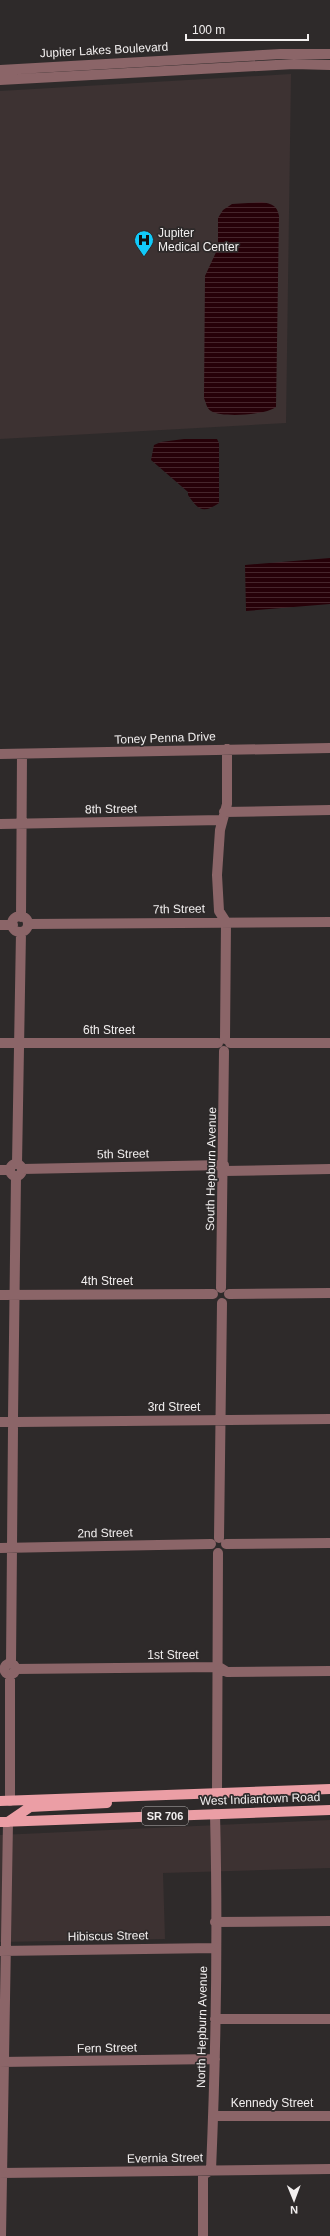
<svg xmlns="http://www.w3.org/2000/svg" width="330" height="2236" viewBox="0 0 330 2236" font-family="Arial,sans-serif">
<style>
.built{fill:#3d3232}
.water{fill:url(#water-rules)}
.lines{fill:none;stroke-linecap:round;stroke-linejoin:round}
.minor{stroke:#8b6568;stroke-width:10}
.major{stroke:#eb9ea5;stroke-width:10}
.labels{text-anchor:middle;stroke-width:3.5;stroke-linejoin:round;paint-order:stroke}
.shield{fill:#2e2a2a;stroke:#b7b4b4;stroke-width:1}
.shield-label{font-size:11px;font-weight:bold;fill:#f2efef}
.street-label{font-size:12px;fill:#f2efef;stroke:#2e2a2a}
.poi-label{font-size:12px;fill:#f2efef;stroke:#2e2a2a;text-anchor:start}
</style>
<defs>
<pattern id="water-rules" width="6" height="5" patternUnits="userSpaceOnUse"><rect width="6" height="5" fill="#260108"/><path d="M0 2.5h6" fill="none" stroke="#46262c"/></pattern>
</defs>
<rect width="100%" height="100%" fill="#2e2a2a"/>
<!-- built -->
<path class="built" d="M 291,74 L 286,423 L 0,439 L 0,91 Z
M 330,1820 L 330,1868 L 163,1873 L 165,1939 L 0,1942 L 0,1835 Z"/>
<!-- water -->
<path class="water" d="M 262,202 C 272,204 277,205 279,216 L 276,407 C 266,415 222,418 211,411 C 207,409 206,403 204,398 L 205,276 L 218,248 L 218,218 L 223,210 L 232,204 Z
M 184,439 L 217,439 L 219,443 L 219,503 C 203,514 198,510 188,495 L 188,492 L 151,460 L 154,445 L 161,442 Z
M 330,558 L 330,604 L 246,611 L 245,565 Z"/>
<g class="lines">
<!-- minor -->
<path class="minor" d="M 0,70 L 281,54 L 330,54
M 0,80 L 294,64 L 330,65
M 0,754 L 330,748
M 224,812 L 330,810
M 0,824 L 222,820
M12 924a8 8 0 1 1 16 0a8 8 0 1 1-16 0Z
M 21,917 L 22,754
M 28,924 L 330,922
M 0,925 L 13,925
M 225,1039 L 226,922 L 219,911 L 217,875 L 220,830 L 227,804 L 227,749
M 0,1043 L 218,1043
M 230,1043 L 330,1043
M10 1170a6 6 0 1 1 12 0a6 6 0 1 1-12 0Z
M 17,1164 L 21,932
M 22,1169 L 224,1165
M 0,1170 L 10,1170
M 224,1171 L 330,1169
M 221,1288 L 224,1051
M 229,1294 L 330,1293
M 0,1295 L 213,1294
M 13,1418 L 16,1176
M 0,1422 L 8,1422
M 17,1422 L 330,1419
M 219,1538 L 222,1303
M 226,1544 L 330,1543
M 0,1548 L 211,1544
M4.5 1669a5.5 5.5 0 1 1 11 0a5.5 5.5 0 1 1-11 0Z
M 11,1664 L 13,1428
M 15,1669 L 219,1667 L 227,1672 L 330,1671
M 10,1675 L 10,1801
M 217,1792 L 218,1553
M 215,1922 L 330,1921
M 0,1951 L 216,1948
M 215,2019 L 330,2019
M 0,2062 L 215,2059
M 214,2116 L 330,2116
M 0,2173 L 330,2169
M 1,2236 L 8,1822
M 203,2236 L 203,2175 L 211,2170 C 216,2052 218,1932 215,1814"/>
<!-- major -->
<path class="major" d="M 0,1801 L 330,1789
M 0,1822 L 330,1810
M 8,1822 L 30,1807 L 107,1803"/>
</g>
<!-- icons -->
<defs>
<symbol id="hospital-pin" viewBox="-11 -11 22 30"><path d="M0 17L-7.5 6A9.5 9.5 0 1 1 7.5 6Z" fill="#11cafa" stroke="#2e2a2a"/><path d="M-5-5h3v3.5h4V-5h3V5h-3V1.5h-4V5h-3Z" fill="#111"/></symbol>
</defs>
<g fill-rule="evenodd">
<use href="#hospital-pin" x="133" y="229" width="22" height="30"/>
</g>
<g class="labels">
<!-- shield labels -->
<rect class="shield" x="142" y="1807" width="46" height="18" rx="3"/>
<g class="shield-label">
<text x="165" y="1820">SR 706</text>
</g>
<!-- street labels -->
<g class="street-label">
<text transform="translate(104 50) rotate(-3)" y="4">Jupiter Lakes Boulevard</text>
<text transform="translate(165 738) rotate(-2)" y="4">Toney Penna Drive</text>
<text transform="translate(111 809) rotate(-1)" y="4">8th Street</text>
<text transform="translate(179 909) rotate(-1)" y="4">7th Street</text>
<text x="109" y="1034">6th Street</text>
<text transform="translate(123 1154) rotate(-1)" y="4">5th Street</text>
<text transform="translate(211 1169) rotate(-89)" y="4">South Hepburn Avenue</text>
<text x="107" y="1285">4th Street</text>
<text x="174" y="1411">3rd Street</text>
<text transform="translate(105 1533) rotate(-1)" y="4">2nd Street</text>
<text x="173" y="1659">1st Street</text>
<text transform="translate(260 1799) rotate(-2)" y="4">West Indiantown Road</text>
<text transform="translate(108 1936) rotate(-1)" y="4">Hibiscus Street</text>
<text transform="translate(202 2027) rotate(-89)" y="4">North Hepburn Avenue</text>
<text transform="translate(107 2048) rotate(-1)" y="4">Fern Street</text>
<text x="272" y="2107">Kennedy Street</text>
<text transform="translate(165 2158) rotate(-1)" y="4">Evernia Street</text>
</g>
<!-- poi labels -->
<g class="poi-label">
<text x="158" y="237">Jupiter<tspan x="158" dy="14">Medical Center</tspan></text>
</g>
</g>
<!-- north arrow -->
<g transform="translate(294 2200) rotate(179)" stroke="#2e2a2a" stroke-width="3" paint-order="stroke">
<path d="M0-3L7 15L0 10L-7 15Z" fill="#f2efef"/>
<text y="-6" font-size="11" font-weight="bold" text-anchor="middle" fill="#f2efef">N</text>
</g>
<!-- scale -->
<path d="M186 34v6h122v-6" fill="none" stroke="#f2efef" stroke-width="2"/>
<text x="192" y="34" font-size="12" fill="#f2efef" stroke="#2e2a2a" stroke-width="3" paint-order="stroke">100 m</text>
</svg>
